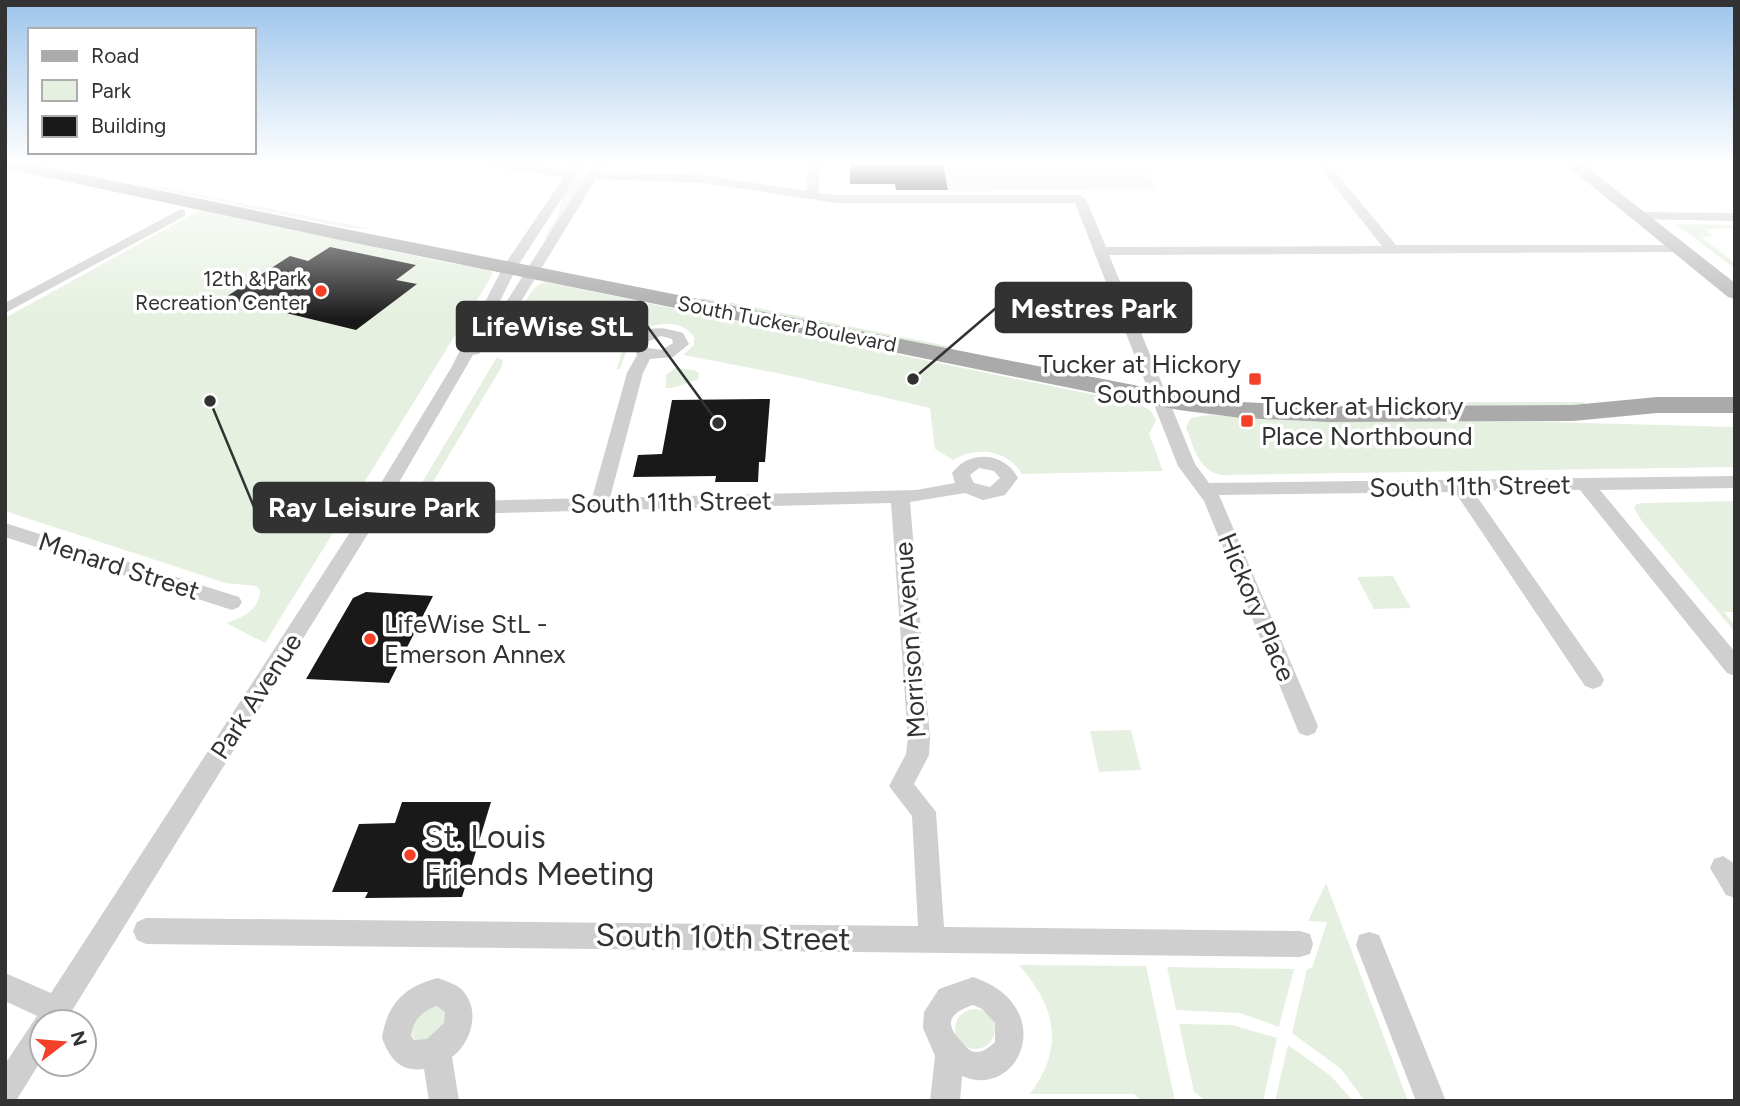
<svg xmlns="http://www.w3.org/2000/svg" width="1740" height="1106" viewBox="0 0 1740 1106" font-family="Figtree,sans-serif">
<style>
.green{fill:#e5f0e0}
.building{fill:#191919}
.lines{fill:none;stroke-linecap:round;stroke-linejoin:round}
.street{fill:#cfcfcf;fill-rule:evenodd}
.secondary{fill:#bcbcbc;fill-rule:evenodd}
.primary{fill:#aaa;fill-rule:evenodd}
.poi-dot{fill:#f54028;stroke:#fff;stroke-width:2.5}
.labels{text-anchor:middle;stroke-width:7;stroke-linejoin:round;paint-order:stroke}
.far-poi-label{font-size:21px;fill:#323232;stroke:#fff;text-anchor:end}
.far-street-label{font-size:21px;fill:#323232;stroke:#fff}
.poi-label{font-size:26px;fill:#323232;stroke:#fff;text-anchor:start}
.street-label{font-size:26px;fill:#323232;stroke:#fff}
.near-poi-label{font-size:32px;fill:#323232;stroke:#fff;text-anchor:start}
.near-street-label{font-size:32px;fill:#323232;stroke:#fff}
.leader{fill:none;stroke:#323232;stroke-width:2.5}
.callout-dot{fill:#323232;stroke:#fff;stroke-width:2.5}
.callout{fill:#323232;stroke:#323232;stroke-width:2.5}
.callout-label{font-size:28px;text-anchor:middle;font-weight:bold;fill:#fff}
</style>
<rect width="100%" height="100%" fill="#fff"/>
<!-- green -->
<path class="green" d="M 584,164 L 595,164 L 549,237 L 545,237 L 558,216 L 563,196 Z
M 943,164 L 1143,164 L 1156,189 L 948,191 Z
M 133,184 L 162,187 L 371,229 L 349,228 Z
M 200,210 L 448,263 L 490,269 L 493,274 L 265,643 L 226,623 C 243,618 260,609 260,590 L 256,586 L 226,583 L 5,511 L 5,318 Z
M 1676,224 L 1735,225 L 1735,228 L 1705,229 L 1713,236 L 1701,237 L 1735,263 L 1735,269 Z
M 545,282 L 1139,404 L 1151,411 L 1156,420 L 1149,434 L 1163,471 L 1022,474 C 1007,449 976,446 953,460 L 935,449 L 930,408 L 787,375 L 683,355 L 694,345 L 694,337 C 680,316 649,323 632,336 L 620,369 L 617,369 L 629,324 L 624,323 L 617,343 L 548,342 L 560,315 L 520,309 L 535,287 Z
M 702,298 L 734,303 L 952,347 L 951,350 L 701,300 Z
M 497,357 L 503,361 L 501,368 L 427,492 L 417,491 Z
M 676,368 L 694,370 L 699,373 L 698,380 C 687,381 677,389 666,388 L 666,375 Z
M 1462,402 L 1584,402 L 1587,405 L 1378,406 Z
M 1209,415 L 1318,422 L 1548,422 L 1735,427 L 1735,467 L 1222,475 C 1198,471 1194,447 1186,427 L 1191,418 Z
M 1735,501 L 1735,612 L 1724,612 L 1735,625 L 1735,632 L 1643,523 L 1634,508 L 1637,504 L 1644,503 Z
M 1393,576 L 1411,608 L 1374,609 L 1357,577 Z
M 1131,730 L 1141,770 L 1099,772 L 1090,731 Z
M 1326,883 L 1408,1101 L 1365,1101 L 1341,1069 L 1292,1033 L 1307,969 L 1312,968 L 1327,922 L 1308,921 Z
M 1019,965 L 1146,966 L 1175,1101 L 1142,1101 L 1134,1094 L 1030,1094 C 1065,1047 1056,1007 1019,965 Z
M 1167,967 L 1294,969 L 1279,1027 L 1240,1013 L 1176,1010 Z
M 441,1004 L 449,1018 L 433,1040 L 415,1040 L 410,1030 L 417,1011 Z
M955 1029a20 20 0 1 1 40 0a20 20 0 1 1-40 0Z
M 1179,1024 L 1232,1025 L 1277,1038 L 1263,1101 L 1206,1101 L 1194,1092 Z
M 1288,1045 L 1331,1076 L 1353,1101 L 1275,1101 Z"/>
<!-- building -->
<path class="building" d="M 850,164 L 943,164 L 948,190 L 896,190 L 895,184 L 850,184 Z
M 330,247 L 416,265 L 396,280 L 417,284 L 356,330 L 224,298 L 290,256 L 308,261 Z
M 770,399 L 765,462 L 759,462 L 758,482 L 715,482 L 716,476 L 633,477 L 638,455 L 662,454 L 672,400 Z
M 366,592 L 433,596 L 389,683 L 306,679 L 353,598 Z
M 402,802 L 491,802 L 462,897 L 365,898 L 368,892 L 332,892 L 359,824 L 395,823 Z"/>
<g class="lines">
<!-- street -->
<path class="street" d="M 486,164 L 518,164 L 568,170 L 572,164 L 584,164 L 517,267 L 486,329 L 496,318 L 594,164 L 604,164 L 601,172 L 703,175 L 806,191 L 809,164 L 821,164 L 818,193 L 837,195 L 1080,195 L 1086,199 L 1106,247 L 1382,246 L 1317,164 L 1329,164 L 1396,245 L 1683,245 L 1685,248 L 1678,252 L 1109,255 L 1195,464 L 1209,483 L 1735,476 L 1735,488 L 1600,490 L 1735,652 L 1735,676 L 1727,673 L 1580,490 L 1473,491 L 1601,674 L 1604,680 L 1601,686 L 1593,689 L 1585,686 L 1455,492 L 1219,495 L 1318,726 L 1315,733 L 1307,736 L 1299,733 L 1204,501 L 1178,466 L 1075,203 L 837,203 L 703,183 L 596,179 L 509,321 L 479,354 L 473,355 L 387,503 L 592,498 L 627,373 L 637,355 L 631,340 C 647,324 664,327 683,333 L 689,344 L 673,357 L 650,359 L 643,373 L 610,498 L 916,490 L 955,483 L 952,473 C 969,449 1005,452 1018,478 L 1005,495 L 983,500 L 965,493 L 910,502 L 930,738 L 929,755 L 914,784 L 936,812 L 944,927 L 1300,931 L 1310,934 L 1313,944 L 1310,954 L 1300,957 L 146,944 L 137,940 L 133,931 L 137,922 L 146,918 L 918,926 L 912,816 L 889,786 L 906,754 L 908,738 L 891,503 L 379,516 L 65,1022 L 42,1022 L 42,1059 L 16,1101 L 5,1101 L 5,1064 L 37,1016 L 5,1001 L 5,973 L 51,993 L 367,506 L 451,368 L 503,267 L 564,177 L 492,167 ZM 661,336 L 672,339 L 673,343 L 662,350 L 648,348 L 647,342 ZM 979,468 L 994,471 L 1000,478 L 990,487 L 974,483 L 970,475 Z
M 181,209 L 185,210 L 185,216 L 5,313 L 5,303 Z
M 1638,212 L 1735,213 L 1735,221 L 1634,219 L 1634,213 Z
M 5,523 L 239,597 L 242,602 L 239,607 L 232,610 L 5,537 Z
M 1723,856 L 1735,864 L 1735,898 L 1726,895 L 1710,868 L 1714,859 Z
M 1369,932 L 1379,935 L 1446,1101 L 1416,1101 L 1356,945 L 1359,935 Z
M 973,977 C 1060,1006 1020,1101 962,1076 L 960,1101 L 930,1101 L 935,1056 L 923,1028 L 924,1012 L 939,989 ZM 973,1005 L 982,1009 L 995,1023 L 995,1042 C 989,1047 983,1053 975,1052 C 969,1051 964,1045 961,1041 C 942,1022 952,1012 973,1005 Z
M 438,978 C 446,981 458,985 463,991 C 481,1011 471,1043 452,1057 L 459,1101 L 429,1101 L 424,1069 C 400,1072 390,1059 382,1038 C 387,1004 405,986 438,978 ZM 437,1006 L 445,1012 L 444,1023 L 427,1039 L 414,1040 L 411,1035 C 413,1020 423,1010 437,1006 Z"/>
<!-- secondary -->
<path class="secondary" d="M 1565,164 L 1583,164 L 1735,283 L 1735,299 L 1728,297 Z"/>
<!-- primary -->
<path class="primary" d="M 5,164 L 32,164 L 340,228 L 1179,394 L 1241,402 L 1327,406 L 1573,405 L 1657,397 L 1735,397 L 1735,413 L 1657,413 L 1573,421 L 1327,422 L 1241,418 L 1179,410 L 340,240 L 8,169 L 5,169 Z"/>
</g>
<!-- sky -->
<linearGradient id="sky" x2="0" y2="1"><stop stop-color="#9cc4eb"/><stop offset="0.51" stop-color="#fff"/><stop offset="1" stop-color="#fff" stop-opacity="0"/></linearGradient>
<rect width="1740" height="319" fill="url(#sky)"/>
<!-- markers -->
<g class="poi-dot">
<circle cx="321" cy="291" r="7"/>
<rect x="1248" y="372" width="14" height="14" rx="3.5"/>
<rect x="1240" y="414" width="14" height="14" rx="3.5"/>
<circle cx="370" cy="639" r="7"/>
<circle cx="410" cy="855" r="7"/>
</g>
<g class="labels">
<!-- far-poi labels -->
<g class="far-poi-label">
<text x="307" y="286">12th &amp; Park<tspan x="307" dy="24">Recreation Center</tspan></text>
</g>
<!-- far-street labels -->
<g class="far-street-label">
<text transform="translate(787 324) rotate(11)" y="7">South Tucker Boulevard</text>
</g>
<!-- poi labels -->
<g class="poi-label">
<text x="1241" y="373" text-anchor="end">Tucker at Hickory<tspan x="1241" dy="30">Southbound</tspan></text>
<text x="1261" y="415">Tucker at Hickory<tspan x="1261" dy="30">Place Northbound</tspan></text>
<text x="384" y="633">LifeWise StL -<tspan x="384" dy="30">Emerson Annex</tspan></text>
</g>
<!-- street labels -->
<g class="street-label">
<text transform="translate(1470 486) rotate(-1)" y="9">South 11th Street</text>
<text transform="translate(671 502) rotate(-1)" y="9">South 11th Street</text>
<text transform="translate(119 566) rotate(18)" y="9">Menard Street</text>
<text transform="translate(1257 607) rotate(67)" y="9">Hickory Place</text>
<text transform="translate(910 640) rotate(-94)" y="9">Morrison Avenue</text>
<text transform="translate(256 696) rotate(-57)" y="9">Park Avenue</text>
</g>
<!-- near-poi labels -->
<g class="near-poi-label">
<text x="424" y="848">St. Louis<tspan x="424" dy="37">Friends Meeting</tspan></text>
</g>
<!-- near-street labels -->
<g class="near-street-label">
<text transform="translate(723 937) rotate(1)" y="11">South 10th Street</text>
</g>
</g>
<!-- callouts -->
<path class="leader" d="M913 379L996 308M718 423L647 326M210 401L254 507"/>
<g class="callout-dot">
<circle cx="913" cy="379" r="7"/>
<circle cx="718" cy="423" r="7"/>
<circle cx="210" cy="401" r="7"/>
</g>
<g class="callout">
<rect x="996" y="283" width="195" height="49" rx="7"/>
<rect x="457" y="302" width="190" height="49" rx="7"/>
<rect x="254" y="483" width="240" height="49" rx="7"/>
</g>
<g class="callout-label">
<text x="1094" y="318">Mestres Park</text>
<text x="552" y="336">LifeWise StL</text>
<text x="374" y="517">Ray Leisure Park</text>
</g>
<!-- border -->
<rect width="1740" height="1106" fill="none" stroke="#323232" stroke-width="14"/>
<!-- legend -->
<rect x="28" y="28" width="228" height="126" fill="#ffffff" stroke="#adadad" stroke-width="2"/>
<rect x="42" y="51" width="35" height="10" fill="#aaaaaa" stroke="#adadad" stroke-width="2"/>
<text x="91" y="63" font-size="21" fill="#323232">Road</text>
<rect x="42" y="80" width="35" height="21" fill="#e5f0e0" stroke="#adadad" stroke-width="2"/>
<text x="91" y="98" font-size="21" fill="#323232">Park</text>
<rect x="42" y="116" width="35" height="21" fill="#191919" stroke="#adadad" stroke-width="2"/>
<text x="91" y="133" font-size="21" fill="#323232">Building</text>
<!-- north arrow -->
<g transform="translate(63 1043) rotate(74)"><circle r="33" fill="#ffffff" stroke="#adadad" stroke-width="2"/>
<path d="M0-5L12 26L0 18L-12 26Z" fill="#f54028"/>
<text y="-10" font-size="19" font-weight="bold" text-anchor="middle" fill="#323232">N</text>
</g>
</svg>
